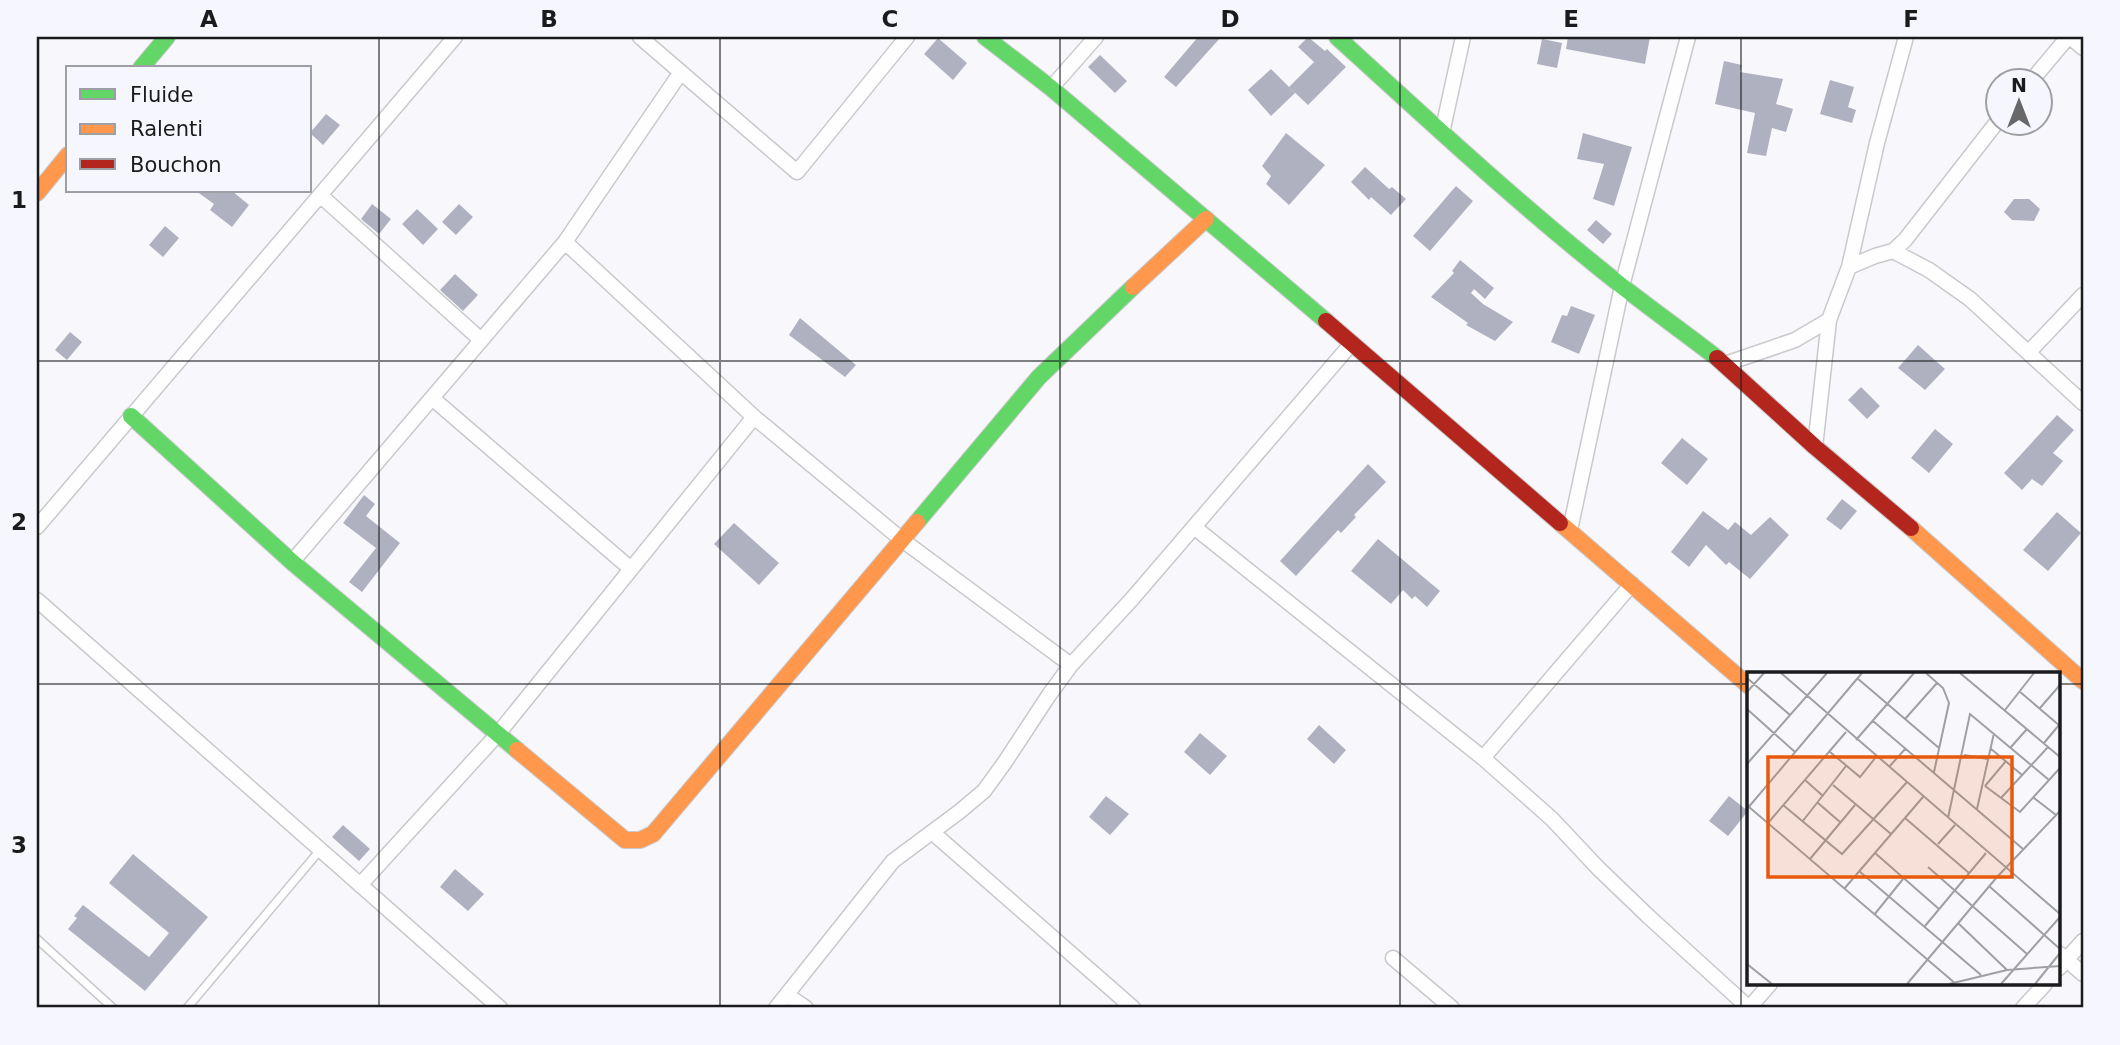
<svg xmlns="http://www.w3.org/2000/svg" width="2120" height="1045" viewBox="0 0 2120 1045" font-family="'DejaVu Sans',sans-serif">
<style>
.building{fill:#b0b1c0}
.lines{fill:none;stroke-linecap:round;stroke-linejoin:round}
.lane-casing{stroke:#c9c9cc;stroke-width:10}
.street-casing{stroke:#c9c9cc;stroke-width:17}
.fast-casing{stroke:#c9c9cc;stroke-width:18}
.slow-casing{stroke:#c9c9cc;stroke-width:18}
.jam-casing{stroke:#c9c9cc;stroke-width:18}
.lane{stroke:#fefeff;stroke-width:7}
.street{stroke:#fefeff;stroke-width:14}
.fast{stroke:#63d668;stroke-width:16}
.slow{stroke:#ff974d;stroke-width:16}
.jam{stroke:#b3261e;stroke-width:16}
.grid{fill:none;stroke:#1a1b1d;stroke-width:2;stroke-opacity:0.55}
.inset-road{fill:none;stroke:#9fa0a3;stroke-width:2}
.view{fill:#e8590c;fill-opacity:0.15;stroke:#e8590c;stroke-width:3.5}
.inset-edge{fill:none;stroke:#1a1b1d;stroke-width:3.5}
.neatline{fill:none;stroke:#1a1b1d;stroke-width:2.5}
.grid-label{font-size:23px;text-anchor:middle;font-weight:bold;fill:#1a1b1d}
</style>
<rect width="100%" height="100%" fill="#f8f8fc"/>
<!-- building -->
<path class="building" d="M 1198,37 L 1221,37 L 1176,87 L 1164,77 Z
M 1308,37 L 1325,51 L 1327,49 L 1346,67 L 1308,105 L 1289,87 L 1314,62 L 1298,47 Z
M 1568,37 L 1650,37 L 1645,64 L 1566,49 Z
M 938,38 L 967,63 L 953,80 L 924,54 Z
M 1542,39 L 1562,43 L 1557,68 L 1537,64 Z
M 1100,55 L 1127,81 L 1115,93 L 1088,67 Z
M 1724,61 L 1742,65 L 1740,72 L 1783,79 L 1776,104 L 1793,109 L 1786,132 L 1772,128 L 1766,156 L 1747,153 L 1755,113 L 1715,104 Z
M 1271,69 L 1295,93 L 1271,116 L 1248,90 Z
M 1830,80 L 1854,87 L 1848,107 L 1856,110 L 1852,123 L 1820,114 Z
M 326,114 L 340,125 L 323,145 L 310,133 Z
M 1286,133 L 1325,165 L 1289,205 L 1266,184 L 1271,176 L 1262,166 Z
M 1583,133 L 1632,147 L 1614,206 L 1593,199 L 1604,164 L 1577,159 Z
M 1365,167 L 1389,189 L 1392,187 L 1406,199 L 1391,215 L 1371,197 L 1369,200 L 1351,182 Z
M 1456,186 L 1473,201 L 1430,251 L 1413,236 Z
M 196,191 L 232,191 L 249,205 L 232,227 L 210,210 L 214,204 Z
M 2014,199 L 2029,199 L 2040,209 L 2034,221 L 2012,220 L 2004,212 Z
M 372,204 L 391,219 L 379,234 L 361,219 Z
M 459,204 L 473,217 L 456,235 L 442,222 Z
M 417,209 L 438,229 L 423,245 L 402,224 Z
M 1596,220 L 1612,234 L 1603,244 L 1587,230 Z
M 165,226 L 179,238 L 163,257 L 149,245 Z
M 1460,260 L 1494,288 L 1485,299 L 1474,289 L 1471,293 L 1483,304 L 1513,322 L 1495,341 L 1466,325 L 1468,323 L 1431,297 L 1454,273 L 1452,271 Z
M 455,274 L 478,295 L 463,311 L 440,290 Z
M 1571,306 L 1595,315 L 1579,354 L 1551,342 L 1562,315 L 1567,316 Z
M 800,318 L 856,365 L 845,377 L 789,335 Z
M 70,332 L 82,342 L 67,360 L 55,350 Z
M 1918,345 L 1945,369 L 1925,390 L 1898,368 Z
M 1861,387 L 1880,406 L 1867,419 L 1848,400 Z
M 2057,415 L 2074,430 L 2053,453 L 2063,461 L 2042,486 L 2032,479 L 2022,490 L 2004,473 Z
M 1935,429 L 1953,444 L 1929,473 L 1911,458 Z
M 1682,438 L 1708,459 L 1687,485 L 1661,463 Z
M 1368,464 L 1386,482 L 1354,515 L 1356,517 L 1341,533 L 1338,530 L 1296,576 L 1280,561 Z
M 364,495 L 375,504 L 366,516 L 400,543 L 362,592 L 349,582 L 376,548 L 343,523 Z
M 1842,499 L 1857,511 L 1841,530 L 1826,519 Z
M 1703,511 L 1728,530 L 1735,522 L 1751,535 L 1770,517 L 1789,535 L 1750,579 L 1729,562 L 1726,565 L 1706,545 L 1689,567 L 1671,552 Z
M 2057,512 L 2081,533 L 2048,571 L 2023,550 Z
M 734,523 L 779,563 L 759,585 L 714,544 Z
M 1378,539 L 1440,591 L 1427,607 L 1415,596 L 1412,599 L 1403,590 L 1391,604 L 1351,571 Z
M 1319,725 L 1346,750 L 1334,764 L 1307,739 Z
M 1200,733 L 1227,756 L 1210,775 L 1184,752 Z
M 1106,796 L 1129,814 L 1110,835 L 1089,817 Z
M 1729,796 L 1748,811 L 1728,836 L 1709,821 Z
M 343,825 L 370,849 L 359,861 L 332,837 Z
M 133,854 L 208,917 L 145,991 L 68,929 L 77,918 L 74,916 L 83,905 L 149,957 L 169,933 L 109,883 Z
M 455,869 L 484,894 L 468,911 L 440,887 Z"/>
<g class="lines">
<defs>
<path id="lane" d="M 37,939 L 113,1008
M 187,1008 L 321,849"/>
<path id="street" d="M 640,37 L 797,172 L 907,37
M 2070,37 L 2083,48
M 2032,80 L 2068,37
M 1051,88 L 1096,37
M 1442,133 L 1463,37
M 320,195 L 481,340
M 565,242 L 754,417 L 901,539 L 1071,665
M 1893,251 L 1929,270 L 1970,299 L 2083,403
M 1849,267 L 1875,256 L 1893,251 L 1905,240 L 1997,122
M 2029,352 L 2083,295
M 1725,364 L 1795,340 L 1829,320
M 432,398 L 631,569
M 1815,447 L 1829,320 L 1849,267 L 1877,143 L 1906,37
M 37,527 L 455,37
M 1194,527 L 1483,758 L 1552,819 L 1598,868 L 1649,917 L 1749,1008
M 1570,530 L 1622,286 L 1688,37
M 292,562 L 565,242 L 681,72
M 37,600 L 500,1008
M 1483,758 L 1632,584
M 932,832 L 1133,1008
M 360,885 L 497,735 L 754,417
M 2060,954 L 2083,974
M 1393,958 L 1452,1008
M 2059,968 L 2083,941
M 787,995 L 806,1008
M 776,1008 L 893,861 L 959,812 L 984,791 L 1005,762 L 1049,695 L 1071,665 L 1132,599 L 1352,343
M 1749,1008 L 1770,984
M 2023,1008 L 2045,984"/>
<path id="fast" d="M 985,37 L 1051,88 L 1326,321
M 1337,37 C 1430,122 1524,209 1623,287 C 1654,311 1686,334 1717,358
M 141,68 L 167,37
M 131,416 L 292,562 L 517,750
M 917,522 L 1039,377 L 1133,287"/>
<path id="slow" d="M 37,193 L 68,155
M 1133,287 L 1206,219
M 1560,523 L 1749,686
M 1911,528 L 2083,681
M 517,750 L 625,840 L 640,840 L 653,834 L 917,522"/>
<path id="jam" d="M 1326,321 L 1560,523
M 1717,358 L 1815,447 L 1911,528"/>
</defs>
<!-- lane casing -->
<use href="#lane" class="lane-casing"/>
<!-- street casing -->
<use href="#street" class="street-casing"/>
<!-- fast casing -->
<use href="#fast" class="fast-casing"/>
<!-- slow casing -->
<use href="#slow" class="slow-casing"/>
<!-- jam casing -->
<use href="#jam" class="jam-casing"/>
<!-- lane -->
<use href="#lane" class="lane"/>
<!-- street -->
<use href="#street" class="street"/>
<!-- fast -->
<use href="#fast" class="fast"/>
<!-- slow -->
<use href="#slow" class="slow"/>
<!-- jam -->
<use href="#jam" class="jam"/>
</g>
<!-- grid -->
<path class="grid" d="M 379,37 L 379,1008M 720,37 L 720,1008M 1060,37 L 1060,1008M 1400,37 L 1400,1008M 1741,37 L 1741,1008M 37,361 L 2083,361M 37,684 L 1749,684M 2059,684 L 2083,684"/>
<!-- overview -->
<g transform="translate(1747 672)">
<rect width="313" height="313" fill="#f8f8fc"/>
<path class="inset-road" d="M 34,1 L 313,242M 179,1 L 196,16 L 202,31 L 187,100M 213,1 L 313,85M 0,6 L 43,43M 110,6 L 192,76M 272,19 L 313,54M 0,20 L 17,1M 293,36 L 313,13M 0,37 L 48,80M 258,38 L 287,1M 158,47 L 190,11M 126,49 L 276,177M 109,68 L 167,1M 297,71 L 312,53M 264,75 L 280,57M 243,76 L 275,103M 83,80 L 113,105 L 129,85M 217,83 L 241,87M 0,92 L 80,1M 142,95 L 159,76M 58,108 L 76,124M 86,113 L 144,162M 238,114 L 273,140 L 313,96M 238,114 L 259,89M 254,126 L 301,75M 287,126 L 309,143M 71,131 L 93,150M 36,133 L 95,182 L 160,110M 2,135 L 209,312M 0,137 L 115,1M 230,137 L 247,61M 158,146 L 222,201M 201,146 L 223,42 L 302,108M 55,150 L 99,94M 21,151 L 99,60M 191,172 L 208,153M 128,181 L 192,237M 63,187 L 108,133M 181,195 L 280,282M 112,199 L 234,303M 242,214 L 313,277M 97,217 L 176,125M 127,243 L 156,207M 211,251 L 260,298M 178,254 L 239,181M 0,292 L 25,312M 160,312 L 250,205 L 313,139M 202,312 L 260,298 L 313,294M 254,312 L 313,245M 288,312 L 313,281"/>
<path class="view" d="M 21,85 L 265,85 L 265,205 L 21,205 Z"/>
<rect width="313" height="313" class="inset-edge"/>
</g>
<!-- border -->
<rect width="2120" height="1045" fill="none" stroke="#f6f7fe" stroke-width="77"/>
<!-- legend -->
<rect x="66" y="66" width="245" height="126" fill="#f6f7fe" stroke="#9e9fa4" stroke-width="2"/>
<rect x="80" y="89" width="35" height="10" fill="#63d668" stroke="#9e9fa4" stroke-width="2"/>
<text x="130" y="102" font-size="21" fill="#1a1b1d">Fluide</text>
<rect x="80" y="124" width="35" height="10" fill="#ff974d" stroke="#9e9fa4" stroke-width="2"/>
<text x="130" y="136" font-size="21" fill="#1a1b1d">Ralenti</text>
<rect x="80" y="159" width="35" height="10" fill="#b3261e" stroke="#9e9fa4" stroke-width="2"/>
<text x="130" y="172" font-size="21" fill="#1a1b1d">Bouchon</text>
<!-- north arrow -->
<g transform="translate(2019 102)"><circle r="33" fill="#f6f7fe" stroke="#9e9fa4" stroke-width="2"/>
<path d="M0-5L12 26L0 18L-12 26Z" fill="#68686b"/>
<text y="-10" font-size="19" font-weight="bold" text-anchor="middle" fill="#1a1b1d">N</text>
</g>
<rect x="38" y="38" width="2044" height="968" class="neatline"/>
<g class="grid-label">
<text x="209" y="27">A</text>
<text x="549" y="27">B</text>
<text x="890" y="27">C</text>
<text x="1230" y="27">D</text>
<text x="1571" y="27">E</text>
<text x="1911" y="27">F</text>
<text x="19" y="208">1</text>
<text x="19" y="530">2</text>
<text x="19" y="853">3</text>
</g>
</svg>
